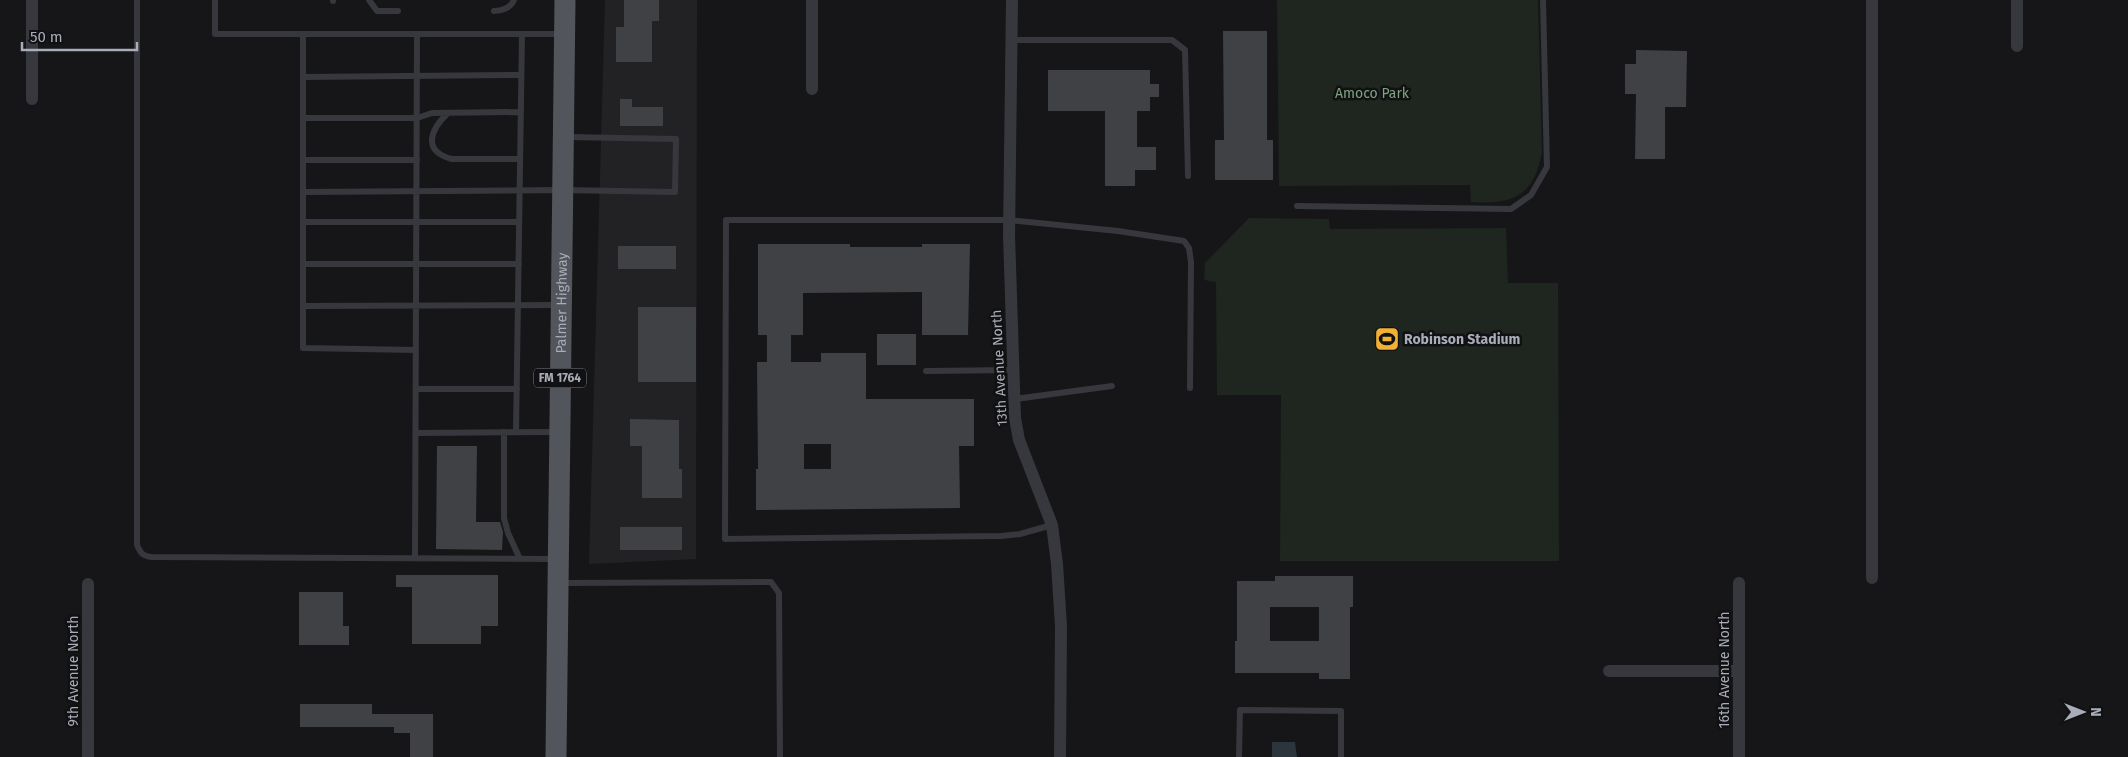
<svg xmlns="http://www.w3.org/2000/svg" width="2128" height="757" viewBox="0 0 2128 757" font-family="'Fira Sans',sans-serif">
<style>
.built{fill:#222225}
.green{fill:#1e261f}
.water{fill:#2c353c}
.building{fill:#404145;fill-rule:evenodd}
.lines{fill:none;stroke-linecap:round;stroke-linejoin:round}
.lane{stroke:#37383d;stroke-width:6}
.street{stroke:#37383d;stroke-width:12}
.primary{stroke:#53555c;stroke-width:21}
.labels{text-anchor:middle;stroke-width:5;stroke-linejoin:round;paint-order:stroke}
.shield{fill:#111113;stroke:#7b7e86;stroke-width:1}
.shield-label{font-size:12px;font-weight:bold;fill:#a8adb8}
.park-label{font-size:14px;fill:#7fa381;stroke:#111113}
.street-label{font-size:14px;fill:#a8adb8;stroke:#111113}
.poi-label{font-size:14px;font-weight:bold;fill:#a8adb8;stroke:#111113;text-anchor:start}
</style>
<rect width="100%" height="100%" fill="#161618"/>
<!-- built -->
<path class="built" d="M 605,0 L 697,0 L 696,559 L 589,564 Z"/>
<!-- green -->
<path class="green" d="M 1277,0 L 1538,0 L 1542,152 C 1534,196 1513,205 1471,202 L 1470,185 L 1279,186 Z
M 1249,218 L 1329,219 L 1330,229 L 1506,228 L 1508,283 L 1558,283 L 1559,561 L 1280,561 L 1281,395 L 1217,395 L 1216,282 L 1208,281 L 1204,279 L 1205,263 Z"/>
<!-- water -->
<path class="water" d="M 1272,742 L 1295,742 L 1297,757 L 1272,757 Z"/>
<!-- building -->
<path class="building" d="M 624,0 L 659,0 L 659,21 L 652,21 L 652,62 L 616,62 L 616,27 L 624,27 Z
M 1223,31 L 1267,31 L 1267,140 L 1273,140 L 1273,180 L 1215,180 L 1215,140 L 1224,140 Z
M 1636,50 L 1687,51 L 1686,107 L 1665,107 L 1665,159 L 1635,159 L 1636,94 L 1625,94 L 1625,64 L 1636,64 Z
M 1048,70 L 1150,70 L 1150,84 L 1159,84 L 1159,97 L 1150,97 L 1150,111 L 1137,111 L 1137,147 L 1156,147 L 1156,170 L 1135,170 L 1135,186 L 1105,186 L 1105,111 L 1048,111 Z
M 620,99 L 632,99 L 632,107 L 663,107 L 663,126 L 620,126 Z
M 758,244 L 850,244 L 850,247 L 922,247 L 922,244 L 970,244 L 968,335 L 922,335 L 922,292 L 803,293 L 803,335 L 791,335 L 791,362 L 821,362 L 821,353 L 866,353 L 866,399 L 974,399 L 974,446 L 959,446 L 960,508 L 756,510 L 756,469 L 758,469 L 757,362 L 767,362 L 767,335 L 758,335 ZM 804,444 L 831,444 L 831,469 L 804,469 Z
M 618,246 L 676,246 L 676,269 L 618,269 Z
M 638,307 L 696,307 L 696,382 L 638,382 Z
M 877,334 L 916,334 L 916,365 L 877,365 Z
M 630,419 L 679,420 L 679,469 L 682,469 L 682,498 L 642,498 L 642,446 L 630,446 Z
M 437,446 L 477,446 L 476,522 L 500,522 L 503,532 L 502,550 L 436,549 Z
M 620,527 L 682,527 L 682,550 L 620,550 Z
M 396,575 L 498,575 L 498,626 L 481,626 L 481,644 L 412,644 L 412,587 L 396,587 Z
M 1275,576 L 1353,576 L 1353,607 L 1350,607 L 1350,679 L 1319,679 L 1319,673 L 1235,673 L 1235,641 L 1237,641 L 1237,581 L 1275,581 ZM 1270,607 L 1319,607 L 1319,641 L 1270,641 Z
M 299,592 L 343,592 L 343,626 L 349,626 L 349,645 L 299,645 Z
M 300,704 L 372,704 L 372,714 L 433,714 L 433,757 L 410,757 L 410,733 L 394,733 L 394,727 L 300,727 Z"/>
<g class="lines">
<!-- lane -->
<path class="lane" d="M 137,0 L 137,545 C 141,554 143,556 152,557 L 554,559
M 215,0 L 215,34 L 561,34
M 333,0 L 333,1
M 369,0 L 377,11 L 398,11
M 494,11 C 501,11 511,8 514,0
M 303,34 L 303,348 L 416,350
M 1012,40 L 1172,40 L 1185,50 L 1188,176
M 303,77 L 521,75
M 448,113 C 430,130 422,151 452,159 L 520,159
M 303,118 L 417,118 L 432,113 L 521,112
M 303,160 L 417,160
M 303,192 L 562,190 L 675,192 L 676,139 L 568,137
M 1297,206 L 1511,209 L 1531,195 L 1547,167 L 1543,0
M 303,222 L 519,222
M 303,264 L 519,264
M 303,306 L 557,305
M 926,371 L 1014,370
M 416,389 L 517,389
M 1015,399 L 1112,386
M 504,432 L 504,518 L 508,533 L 520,559
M 516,432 L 522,34
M 416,433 L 557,432
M 1052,525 L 1020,534 L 1001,536 L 725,539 L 726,220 L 1009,220 L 1118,231 L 1184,241 L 1189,248 L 1191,262 L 1190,388
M 415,558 L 417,34
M 562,583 L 771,582 L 779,593 L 780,757
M 1239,757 L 1240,710 L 1341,711 L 1341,757"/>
<!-- street -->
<path class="street" d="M 32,0 L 32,99
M 1012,0 L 1009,235 L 1015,418 L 1019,440 L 1052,525 L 1057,564 L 1061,626 L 1060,757
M 1872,0 L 1872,578
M 2017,46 L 2017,0
M 812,89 L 812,0
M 88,584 L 88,757
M 1609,671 L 1738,671
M 1739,757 L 1739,583"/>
<!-- primary -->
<path class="primary" id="s1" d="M 556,757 L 565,0"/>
</g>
<!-- icons -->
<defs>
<symbol id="stadium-square" viewBox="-11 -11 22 22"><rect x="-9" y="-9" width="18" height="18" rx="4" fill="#f2b134" stroke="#111113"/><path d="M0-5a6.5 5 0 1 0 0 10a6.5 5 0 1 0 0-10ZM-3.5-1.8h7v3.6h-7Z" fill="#111"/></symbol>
</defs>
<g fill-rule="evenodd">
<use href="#stadium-square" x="1373" y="325" width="28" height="28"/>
</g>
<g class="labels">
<!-- shield labels -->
<rect class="shield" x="534" y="368.5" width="52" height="19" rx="4"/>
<g class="shield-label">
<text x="560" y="382">FM 1764</text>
</g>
<!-- park labels -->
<g class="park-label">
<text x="1372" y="98">Amoco Park</text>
</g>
<!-- street labels -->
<g class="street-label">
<text dy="5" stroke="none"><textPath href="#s1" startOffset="454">Palmer Highway</textPath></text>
<text transform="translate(999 368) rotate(-93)" y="5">13th Avenue North</text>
<text transform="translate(1724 670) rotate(-90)" y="5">16th Avenue North</text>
<text transform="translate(73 671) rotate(-90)" y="5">9th Avenue North</text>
</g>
<!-- poi labels -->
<g class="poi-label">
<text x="1404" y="344">Robinson Stadium</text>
</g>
</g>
<!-- north arrow -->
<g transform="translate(2083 712) rotate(90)" stroke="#111113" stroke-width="4" paint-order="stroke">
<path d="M0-4L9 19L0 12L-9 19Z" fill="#a8adb8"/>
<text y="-8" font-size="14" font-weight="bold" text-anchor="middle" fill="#a8adb8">N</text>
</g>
<!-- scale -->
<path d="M22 42v8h115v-8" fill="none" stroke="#a8adb8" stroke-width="2.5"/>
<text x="30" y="42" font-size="15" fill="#a8adb8" stroke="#111113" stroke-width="4" paint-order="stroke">50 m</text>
</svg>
